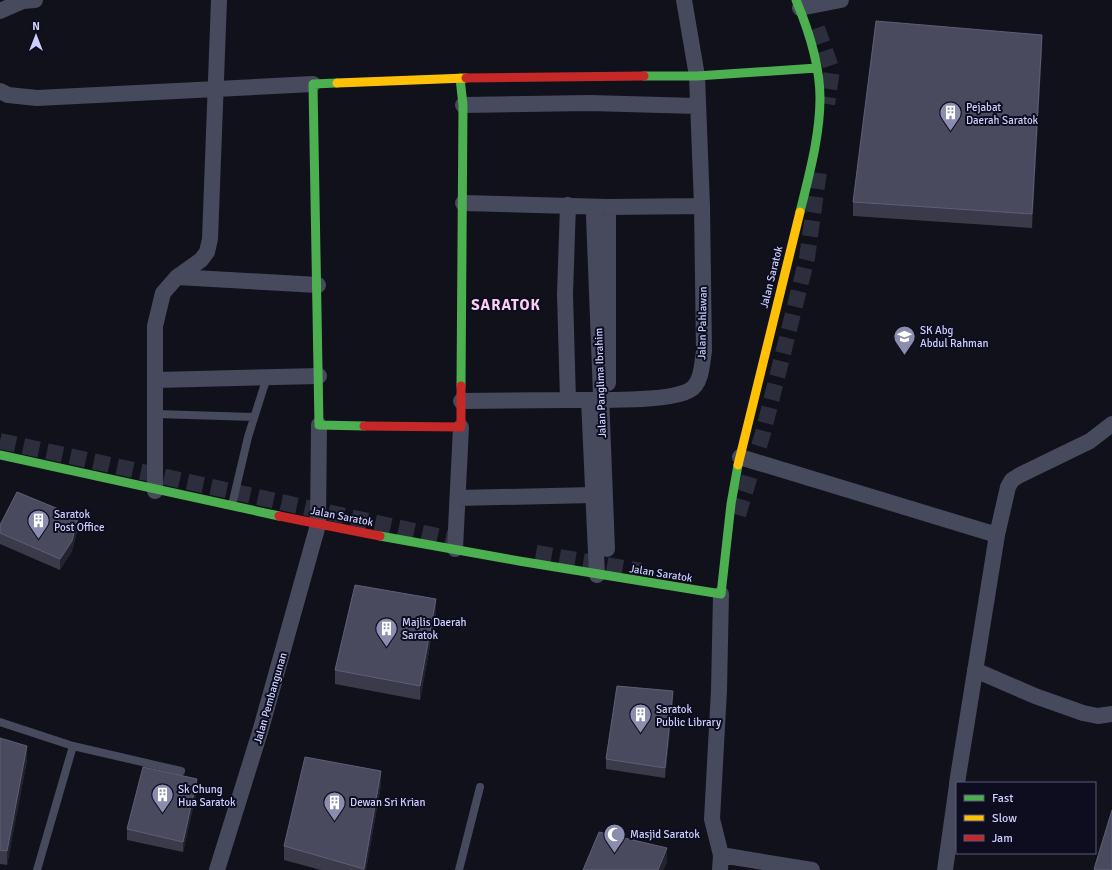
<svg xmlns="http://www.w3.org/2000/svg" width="1112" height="870" viewBox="0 0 1112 870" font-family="Signika,sans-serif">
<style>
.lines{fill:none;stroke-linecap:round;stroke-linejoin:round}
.street-tunnel{stroke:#2d2e3d;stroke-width:16;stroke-dasharray:16 8;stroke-linecap:butt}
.lane{stroke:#47495c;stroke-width:8}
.street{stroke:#47495c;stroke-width:16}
.fast{stroke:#4caf50;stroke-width:9}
.slow{stroke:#ffc107;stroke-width:9}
.jam{stroke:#c62828;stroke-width:9}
.street-bridge{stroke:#47495c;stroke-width:16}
.wall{fill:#3a3a4a}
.shaded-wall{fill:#23232f}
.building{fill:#4a4a5e;stroke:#5e5f77}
.labels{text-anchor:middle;stroke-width:4;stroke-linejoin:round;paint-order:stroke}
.poi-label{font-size:11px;fill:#cdd0fd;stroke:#0d0d1f;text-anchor:start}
.street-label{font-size:11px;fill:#cdd0fd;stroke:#0d0d1f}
.district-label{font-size:15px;font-weight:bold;letter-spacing:1px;fill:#fdcff5;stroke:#0d0d1f}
</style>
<rect width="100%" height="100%" fill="#11111b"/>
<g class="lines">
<!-- street-tunnel -->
<path class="street-tunnel" d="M 817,28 L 832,70 L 827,104
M 0,441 L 460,541
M 738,515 L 763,433 L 807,258 L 819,171
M 536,553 L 641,571"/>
<!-- lane -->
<path class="lane" d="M 156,414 L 254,417
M 232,505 L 248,437 L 267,377
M 0,722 L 73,746 L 181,771
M 37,870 L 73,746
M 459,870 L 480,787"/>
<!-- street -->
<path class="street" d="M 800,8 L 841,0
M 0,11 L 23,1 L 35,0
M 0,91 L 8,95 L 37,98 L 313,84
M 463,105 L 590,103 L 697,106
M 463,203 L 608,207 L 702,206
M 568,205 L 565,294 L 568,400 L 589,400
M 608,207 L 608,383
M 177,277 L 318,285
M 156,380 L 319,376
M 461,401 L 568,400
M 740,457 L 997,535 L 957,783
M 155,491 L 155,326 L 163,293 L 177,277 L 201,260 L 207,252 L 210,239 L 219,0
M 458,498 L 593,495
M 997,535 L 1008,487 L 1012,480 L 1020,475 L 1090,441 L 1112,424
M 455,549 L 461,427
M 597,575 L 589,400 C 611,400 672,401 690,390 C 702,383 702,363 704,351 L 702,206 L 697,76 L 684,0
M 975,670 L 1035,696 L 1083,713 L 1098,716 L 1112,714
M 721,855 L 812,870
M 217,870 L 260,732 L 318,525 L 319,425
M 720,870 L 721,855 L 712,819 L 719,690 L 721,594
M 945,870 L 957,785"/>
<!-- fast -->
<path class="fast" d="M 796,0 C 809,31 820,64 820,98 C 820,136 809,175 800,212
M 644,76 L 697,76 L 817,68
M 460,78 L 463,105 L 461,386
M 337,83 L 313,84 L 319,425 L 364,426
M 0,455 L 279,516
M 380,536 L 519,561 L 721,594 L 731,504 L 738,465"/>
<!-- slow -->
<path class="slow" d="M 337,83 L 466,78
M 738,465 L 800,212"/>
<!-- jam -->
<path class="jam" d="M 466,78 L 644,76
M 364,426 L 461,427 L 461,386
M 279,516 L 380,536"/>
<!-- street-bridge -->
<path class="street-bridge" d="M 594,216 L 607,549"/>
</g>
<!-- wall -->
<path class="wall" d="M 1042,49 L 1032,228 L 853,216 L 853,202 Z
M 0,525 L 78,528 L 72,551 L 60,570 L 0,544 Z
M 436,613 L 420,700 L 335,684 L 335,670 Z
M 673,702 L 665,778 L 606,769 L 606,759 Z
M 0,738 L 27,760 L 7,865 L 0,864 Z
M 381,785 L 366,870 L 321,870 L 284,860 L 284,846 Z
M 197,790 L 183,852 L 127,840 L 127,829 Z"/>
<!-- shaded-wall -->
<path class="shaded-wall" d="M 1042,35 L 1042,49 L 1032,228 L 1032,214 Z
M 78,517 L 78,528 L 72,551 L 60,570 L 60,559 Z
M 436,599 L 436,613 L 420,700 L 420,686 Z
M 673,691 L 673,702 L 665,778 L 665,768 Z
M 27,746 L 27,760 L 7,865 L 7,851 Z
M 381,771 L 381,785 L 366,870 L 364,870 Z
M 197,779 L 197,790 L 183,852 L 183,842 Z
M 667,848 L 667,862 L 664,870 L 658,870 Z"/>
<!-- building -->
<path class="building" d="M 876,21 L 1042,35 L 1032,214 L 853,202 Z
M 17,492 L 78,517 L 72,541 L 60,559 L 0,533 L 0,525 Z
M 355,585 L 436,599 L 420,686 L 335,670 Z
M 617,686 L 673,691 L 665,768 L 606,759 Z
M 0,738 L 27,746 L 7,851 L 0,850 Z
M 305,757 L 381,771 L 364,869 L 284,846 Z
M 143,767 L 197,779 L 183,842 L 127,829 Z
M 1112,810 L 1112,870 L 1097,870 L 1094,869 Z
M 599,832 L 667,848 L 658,870 L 583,870 Z"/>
<!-- icons -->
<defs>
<symbol id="building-pin" viewBox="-11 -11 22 30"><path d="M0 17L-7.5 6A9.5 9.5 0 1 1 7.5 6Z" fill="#8b8dae" stroke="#0d0d1f"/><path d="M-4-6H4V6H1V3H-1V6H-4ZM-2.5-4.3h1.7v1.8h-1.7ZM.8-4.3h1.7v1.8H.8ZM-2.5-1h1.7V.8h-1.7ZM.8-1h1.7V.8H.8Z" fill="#fff"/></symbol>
<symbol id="school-pin" viewBox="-11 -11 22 30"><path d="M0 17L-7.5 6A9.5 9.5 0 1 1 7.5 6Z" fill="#8b8dae" stroke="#0d0d1f"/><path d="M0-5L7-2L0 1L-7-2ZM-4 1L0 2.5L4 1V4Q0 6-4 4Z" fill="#fff"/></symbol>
<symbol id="mosque-pin" viewBox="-11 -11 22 30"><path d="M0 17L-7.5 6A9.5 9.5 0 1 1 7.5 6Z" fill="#8b8dae" stroke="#0d0d1f"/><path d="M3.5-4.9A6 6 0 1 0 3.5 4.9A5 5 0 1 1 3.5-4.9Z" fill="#fff"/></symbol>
</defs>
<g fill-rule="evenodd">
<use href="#building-pin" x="938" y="100" width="25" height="34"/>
<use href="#school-pin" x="892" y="324" width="25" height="34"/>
<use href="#building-pin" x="26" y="508" width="25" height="34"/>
<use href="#building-pin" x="374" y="616" width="25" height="34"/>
<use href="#building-pin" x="628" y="702" width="25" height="34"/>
<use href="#building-pin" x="150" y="782" width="25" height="34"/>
<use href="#building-pin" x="322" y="790" width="25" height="34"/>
<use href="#mosque-pin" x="602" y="822" width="25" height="34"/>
</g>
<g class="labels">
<!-- poi labels -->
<g class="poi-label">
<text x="966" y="111">Pejabat<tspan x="966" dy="13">Daerah Saratok</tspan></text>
<text x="920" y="334">SK Abg<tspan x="920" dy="13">Abdul Rahman</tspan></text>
<text x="54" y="518">Saratok<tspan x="54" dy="13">Post Office</tspan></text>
<text x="402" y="626">Majlis Daerah<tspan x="402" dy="13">Saratok</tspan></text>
<text x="656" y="713">Saratok<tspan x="656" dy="13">Public Library</tspan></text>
<text x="178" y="793">Sk Chung<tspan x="178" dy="13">Hua Saratok</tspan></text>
<text x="350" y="806">Dewan Sri Krian</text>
<text x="630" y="838">Masjid Saratok</text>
</g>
<!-- street labels -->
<g class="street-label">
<text transform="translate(771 277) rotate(-76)" y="4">Jalan Saratok</text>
<text transform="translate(702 323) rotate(-89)" y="4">Jalan Pahlawan</text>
<text transform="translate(600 383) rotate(-92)" y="4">Jalan Panglima Ibrahim</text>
<text transform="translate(342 516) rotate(11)" y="4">Jalan Saratok</text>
<text transform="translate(661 573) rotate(9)" y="4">Jalan Saratok</text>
<text transform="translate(270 698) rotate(-74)" y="4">Jalan Pembangunan</text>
</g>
<!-- district labels -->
<g class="district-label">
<text x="506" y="310">SARATOK</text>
</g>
</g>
<!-- legend -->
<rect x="956" y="782" width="140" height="72" fill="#0d0d1f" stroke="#5a5b78"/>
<rect x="964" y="795" width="20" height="6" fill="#4caf50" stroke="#5a5b78"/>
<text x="992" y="802" font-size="12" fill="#cdd0fd">Fast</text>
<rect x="964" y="815" width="20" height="6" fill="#ffc107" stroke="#5a5b78"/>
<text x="992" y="822" font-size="12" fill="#cdd0fd">Slow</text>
<rect x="964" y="835" width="20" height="6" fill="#c62828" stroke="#5a5b78"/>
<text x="992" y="842" font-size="12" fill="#cdd0fd">Jam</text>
<!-- north arrow -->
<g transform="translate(36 36)" stroke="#0d0d1f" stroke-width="3" paint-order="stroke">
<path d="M0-3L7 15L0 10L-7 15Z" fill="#cdd0fd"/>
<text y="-6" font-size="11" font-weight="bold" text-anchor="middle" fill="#cdd0fd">N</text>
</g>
</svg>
